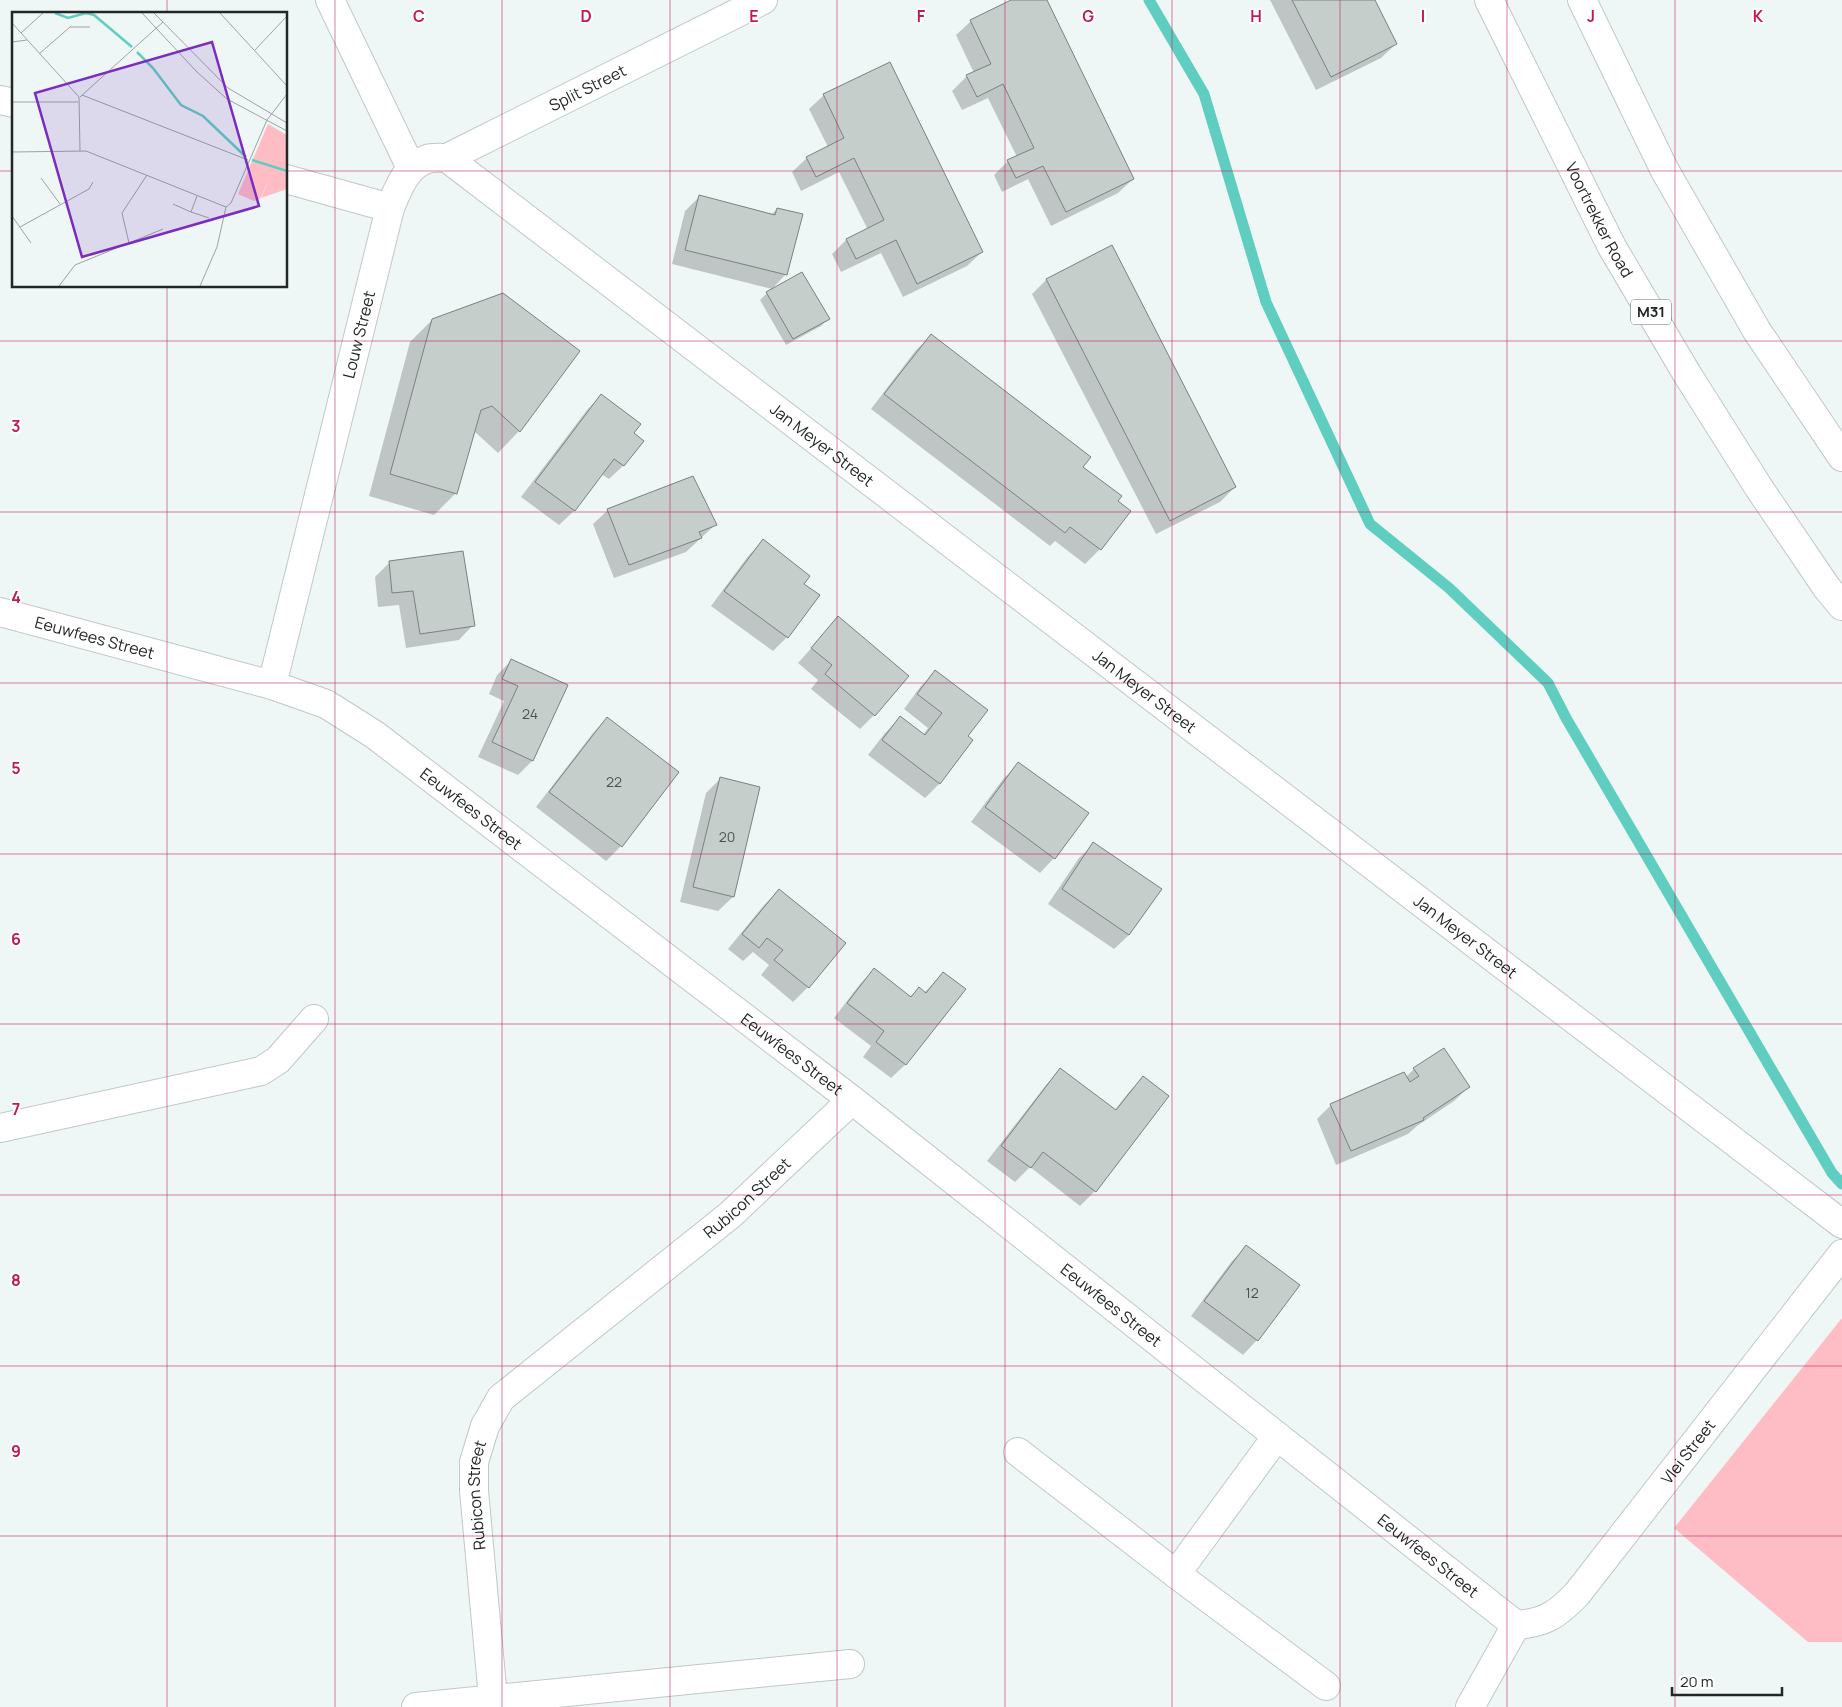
<svg xmlns="http://www.w3.org/2000/svg" width="1842" height="1707" viewBox="0 0 1842 1707" font-family="Manrope,sans-serif">
<style>
.green{fill:#febdc5}
.shadow{fill:#0003}
.lines{fill:none;stroke-linecap:round;stroke-linejoin:round}
.stream{stroke:#5fcec1;stroke-width:11}
.building{fill:#c6cecc;stroke:#7a8180}
.minor-casing{stroke:#c0c8c7;stroke-width:30}
.major-casing{stroke:#c0c8c7;stroke-width:30}
.minor{stroke:#fff;stroke-width:28}
.major{stroke:#fff;stroke-width:28}
.grid{fill:none;stroke:#c2185b;stroke-width:1;stroke-opacity:0.55}
.labels{text-anchor:middle;stroke-width:4;stroke-linejoin:round;paint-order:stroke}
.number-label{font-size:14px;fill:#4b504f}
.shield{fill:#fff;stroke:#646766;stroke-width:1}
.shield-label{font-size:15px;font-weight:bold;fill:#222625}
.street-label{font-size:16px;fill:#222625;stroke:#fff}
.inset-river{fill:none;stroke:#5fcec1;stroke-width:2.5}
.inset-road{fill:none;stroke:#9da3a2;stroke-width:1}
.view{fill:#7b2cbf;fill-opacity:0.15;stroke:#7b2cbf;stroke-width:2.5}
.inset-edge{fill:none;stroke:#222625;stroke-width:2.5}
.grid-label{font-size:16px;text-anchor:middle;font-weight:bold;fill:#c2185b;stroke:#fff;stroke-width:4;stroke-linejoin:round;paint-order:stroke}
</style>
<rect width="100%" height="100%" fill="#eff7f6"/>
<!-- green -->
<path class="green" d="M 1842,1318 L 1842,1642 L 1808,1642 L 1674,1528 Z"/>
<!-- shadow -->
<path class="shadow" d="M 1014,0 L 1046,0 L 1133,179 L 1118,193 L 1051,226 L 1028,179 L 1002,192 L 994,175 L 1008,161 L 1017,157 L 988,98 L 962,110 L 952,91 L 967,76 L 974,73 L 956,35 L 971,21 Z
M 1270,0 L 1374,0 L 1396,44 L 1381,58 L 1316,90 Z
M 824,95 L 982,252 L 967,266 L 903,297 L 881,253 L 841,272 L 832,254 L 846,240 L 868,230 L 839,172 L 801,191 L 792,172 L 807,158 L 828,147 L 809,109 Z
M 699,197 L 771,215 L 777,209 L 786,274 L 772,289 L 672,264 L 685,211 Z
M 1111,247 L 1235,487 L 1220,502 L 1156,534 L 1032,294 L 1046,280 Z
M 802,273 L 828,319 L 821,326 L 786,345 L 760,300 L 767,293 Z
M 432,320 L 519,431 L 498,453 L 474,431 L 456,493 L 434,515 L 369,496 L 410,342 Z
M 931,336 L 1081,467 L 1116,502 L 1129,512 L 1100,549 L 1085,564 L 1055,541 L 1050,546 L 871,409 L 916,350 Z
M 601,395 L 632,434 L 624,465 L 609,479 L 601,474 L 574,511 L 559,525 L 521,497 L 587,410 Z
M 608,510 L 715,525 L 686,552 L 614,578 L 593,524 Z
M 763,541 L 803,584 L 787,637 L 773,651 L 711,606 L 749,555 Z
M 390,562 L 473,625 L 459,640 L 406,648 L 399,605 L 378,607 L 375,577 Z
M 838,618 L 874,715 L 860,729 L 811,689 L 818,680 L 798,663 Z
M 512,660 L 566,685 L 532,761 L 518,775 L 478,757 L 504,701 L 489,694 L 497,675 Z
M 935,672 L 966,736 L 972,740 L 939,784 L 925,798 L 868,755 L 885,733 L 900,718 L 923,735 L 928,728 L 904,709 L 921,686 Z
M 607,718 L 677,772 L 621,846 L 606,861 L 536,807 L 593,733 Z
M 1019,764 L 1054,858 L 1040,873 L 971,822 L 1004,778 Z
M 720,779 L 733,897 L 718,911 L 680,902 L 706,793 Z
M 1094,844 L 1129,935 L 1114,949 L 1048,904 L 1079,858 Z
M 779,890 L 844,943 L 808,987 L 793,1002 L 761,975 L 769,965 L 753,952 L 743,961 L 728,949 L 764,905 Z
M 874,970 L 910,997 L 919,989 L 924,993 L 943,973 L 906,1064 L 891,1078 L 863,1057 L 871,1046 L 834,1018 L 860,984 Z
M 1414,1069 L 1469,1087 L 1454,1101 L 1417,1126 L 1408,1134 L 1336,1165 L 1317,1119 L 1331,1105 L 1406,1077 Z
M 1060,1070 L 1114,1111 L 1129,1092 L 1143,1077 L 1095,1191 L 1080,1206 L 1030,1167 L 1015,1182 L 987,1161 L 1046,1085 Z
M 1246,1247 L 1257,1340 L 1243,1355 L 1191,1316 L 1232,1261 Z"/>
<g class="lines">
<!-- stream -->
<path class="stream" d="M 1149,0 L 1204,94 L 1266,302 L 1370,524 L 1449,588 L 1548,683 L 1566,718 L 1832,1173 L 1842,1184"/>
</g>
<!-- building -->
<path class="building" d="M 1011,0 L 1047,0 L 1134,179 L 1066,212 L 1043,166 L 1016,178 L 1007,160 L 1034,148 L 1003,84 L 977,97 L 966,75 L 991,64 L 970,20 Z
M 1292,0 L 1375,0 L 1397,44 L 1331,77 Z
M 890,62 L 983,252 L 917,284 L 896,240 L 856,259 L 846,239 L 884,220 L 854,158 L 816,177 L 806,157 L 844,138 L 823,94 Z
M 699,195 L 775,215 L 777,208 L 803,214 L 787,275 L 685,250 Z
M 1112,245 L 1236,487 L 1170,521 L 1046,279 Z
M 802,272 L 830,319 L 793,339 L 766,292 Z
M 503,293 L 580,351 L 520,432 L 492,406 L 481,410 L 457,494 L 390,474 L 432,319 Z
M 931,334 L 1091,457 L 1083,467 L 1122,496 L 1118,501 L 1131,511 L 1101,550 L 1070,527 L 1065,533 L 884,394 Z
M 601,394 L 641,424 L 634,433 L 644,441 L 624,466 L 614,459 L 575,511 L 535,482 Z
M 693,476 L 717,525 L 699,532 L 702,538 L 629,565 L 607,509 Z
M 763,539 L 810,576 L 804,584 L 820,595 L 788,638 L 724,591 Z
M 463,551 L 475,626 L 420,634 L 413,591 L 392,593 L 389,561 Z
M 838,616 L 909,676 L 875,716 L 825,674 L 832,665 L 811,648 Z
M 511,659 L 568,685 L 533,761 L 492,742 L 518,686 L 502,679 Z
M 935,670 L 988,710 L 968,736 L 973,740 L 940,784 L 882,740 L 900,716 L 925,735 L 942,713 L 917,694 Z
M 607,717 L 679,772 L 622,847 L 549,792 Z
M 1018,762 L 1089,813 L 1055,859 L 985,807 Z
M 720,777 L 760,787 L 734,897 L 693,887 Z
M 1093,842 L 1162,889 L 1129,935 L 1062,889 Z
M 779,889 L 846,943 L 809,988 L 774,960 L 783,950 L 767,938 L 759,948 L 742,934 Z
M 874,968 L 911,997 L 919,987 L 926,993 L 943,972 L 966,989 L 906,1065 L 876,1042 L 884,1031 L 847,1003 Z
M 1444,1048 L 1470,1087 L 1423,1118 L 1424,1120 L 1351,1151 L 1330,1104 L 1404,1072 L 1410,1082 L 1419,1076 L 1413,1068 Z
M 1060,1068 L 1116,1110 L 1143,1076 L 1169,1096 L 1096,1192 L 1043,1152 L 1031,1168 L 1001,1146 Z
M 1246,1245 L 1300,1285 L 1258,1341 L 1204,1301 Z"/>
<g class="lines">
<defs>
<g id="minor">
<path d="M 330,0 L 411,168"/>
<path d="M 0,100 L 14,103"/>
<path id="s1" d="M 447,158 L 1842,1224"/>
<path d="M 286,179 L 390,208"/>
<path id="s2" d="M 0,612 L 272,685 L 326,704 L 375,735 L 852,1100 L 1516,1625"/>
<path id="s3" d="M 272,685 L 390,208 C 398,189 406,166 427,159 C 433,157 441,158 447,158 L 763,0"/>
<path d="M 0,1128 L 261,1071 L 278,1060 L 314,1019"/>
<path d="M 1277,1436 L 1176,1574 L 1326,1686"/>
<path d="M 1018,1452 L 1176,1574"/>
<path id="s4" d="M 1516,1625 C 1544,1623 1557,1615 1577,1594 L 1842,1254"/>
<path id="s5" d="M 493,1698 L 474,1491 L 474,1462 L 485,1426 L 501,1398 L 730,1215 L 852,1100"/>
<path d="M 416,1707 L 850,1664"/>
<path d="M 1470,1707 L 1516,1625"/>
</g>
<g id="major">
<path id="s6" d="M 1489,0 L 1612,247 L 1687,374 L 1759,488 L 1827,588 L 1842,606"/>
<path d="M 1582,0 L 1664,169 L 1757,331 L 1842,457"/>
</g>
</defs>
<!-- minor casing -->
<use href="#minor" class="minor-casing"/>
<!-- major casing -->
<use href="#major" class="major-casing"/>
<!-- minor -->
<use href="#minor" class="minor"/>
<!-- major -->
<use href="#major" class="major"/>
</g>
<!-- grid -->
<path class="grid" d="M 167,0 L 167,14M 335,0 L 335,1707M 502,0 L 502,1707M 670,0 L 670,1707M 837,0 L 837,1707M 1005,0 L 1005,1707M 1172,0 L 1172,1707M 1340,0 L 1340,1707M 1507,0 L 1507,1707M 1675,0 L 1675,1707M 0,171 L 14,171M 286,171 L 1842,171M 167,286 L 167,1707M 0,341 L 1842,341M 0,512 L 1842,512M 0,683 L 1842,683M 0,854 L 1842,854M 0,1024 L 1842,1024M 0,1195 L 1842,1195M 0,1366 L 1842,1366M 0,1536 L 1842,1536"/>
<g class="labels">
<!-- number labels -->
<g class="number-label">
<text x="530" y="719">24</text>
<text x="614" y="787">22</text>
<text x="727" y="842">20</text>
<text x="1252" y="1298">12</text>
</g>
<!-- shield labels -->
<rect class="shield" x="1631" y="299.5" width="40" height="25" rx="4"/>
<g class="shield-label">
<text x="1651" y="317">M31</text>
</g>
<!-- street labels -->
<g class="street-label">
<text dy="6" stroke="none"><textPath href="#s3" startOffset="732">Split Street</textPath></text>
<text dy="6" stroke="none"><textPath href="#s6" startOffset="246">Voortrekker Road</textPath></text>
<text dy="6" stroke="none"><textPath href="#s3" startOffset="361">Louw Street</textPath></text>
<text dy="6" stroke="none"><textPath href="#s1" startOffset="472">Jan Meyer Street</textPath></text>
<text dy="6" stroke="none"><textPath href="#s2" startOffset="98">Eeuwfees Street</textPath></text>
<text dy="6" stroke="none"><textPath href="#s1" startOffset="878">Jan Meyer Street</textPath></text>
<text dy="6" stroke="none"><textPath href="#s2" startOffset="518">Eeuwfees Street</textPath></text>
<text dy="6" stroke="none"><textPath href="#s1" startOffset="1282">Jan Meyer Street</textPath></text>
<text dy="6" stroke="none"><textPath href="#s2" startOffset="922">Eeuwfees Street</textPath></text>
<text dy="6" stroke="none"><textPath href="#s5" startOffset="624">Rubicon Street</textPath></text>
<text dy="6" stroke="none"><textPath href="#s2" startOffset="1328">Eeuwfees Street</textPath></text>
<text dy="6" stroke="none"><textPath href="#s4" startOffset="251">Vlei Street</textPath></text>
<text dy="6" stroke="none"><textPath href="#s5" startOffset="204">Rubicon Street</textPath></text>
<text dy="6" stroke="none"><textPath href="#s2" startOffset="1732">Eeuwfees Street</textPath></text>
</g>
</g>
<!-- overview -->
<g transform="translate(12 12)">
<rect width="275" height="275" fill="#eff7f6"/>
<path d="M 256,112 L 275,123 L 275,177 L 249,186 L 258,165 L 248,187 L 242,189 L 226,182 Z" fill="#febdc5"/>
<path class="inset-river" d="M 43,1 L 56,6 L 74,1 L 82,3 L 120,35M 125,40 L 141,56 L 169,93 L 191,104 L 234,145M 240,148 L 275,159"/>
<path class="inset-road" d="M 130,1 L 185,60 L 215,87 L 275,119M 142,1 L 216,76 L 275,111M 208,1 L 275,74M 0,11 L 67,85 L 68,139M 9,21 L 31,1M 0,30 L 15,28M 243,38 L 275,4M 27,42 L 58,15 L 78,15M 70,83 L 236,148M 68,85 L 151,10M 0,90 L 66,90M 0,140 L 74,139 L 214,195M 29,166 L 48,192M 185,184 L 179,200 L 197,206M 161,192 L 179,200M 214,195 L 219,191 L 255,108 L 275,82M 0,204 L 19,231M 8,215 L 77,177 L 81,170M 117,231 L 110,201 L 135,163M 47,274 L 63,253 L 151,217M 188,274 L 205,235 L 214,195"/>
<path class="view" d="M 200,30 L 247,194 L 70,245 L 23,81 Z"/>
<rect width="275" height="275" class="inset-edge"/>
</g>
<g class="grid-label">
<text x="419" y="22">C</text>
<text x="586" y="22">D</text>
<text x="754" y="22">E</text>
<text x="921" y="22">F</text>
<text x="1088" y="22">G</text>
<text x="1256" y="22">H</text>
<text x="1423" y="22">I</text>
<text x="1591" y="22">J</text>
<text x="1758" y="22">K</text>
<text x="16" y="432">3</text>
<text x="16" y="603">4</text>
<text x="16" y="774">5</text>
<text x="16" y="945">6</text>
<text x="16" y="1115">7</text>
<text x="16" y="1286">8</text>
<text x="16" y="1457">9</text>
</g>
<!-- scale -->
<path d="M1672 1687v8h110v-8" fill="none" stroke="#222625" stroke-width="2.5"/>
<text x="1680" y="1687" font-size="15" fill="#222625" stroke="#ffffff" stroke-width="4" paint-order="stroke">20 m</text>
</svg>
